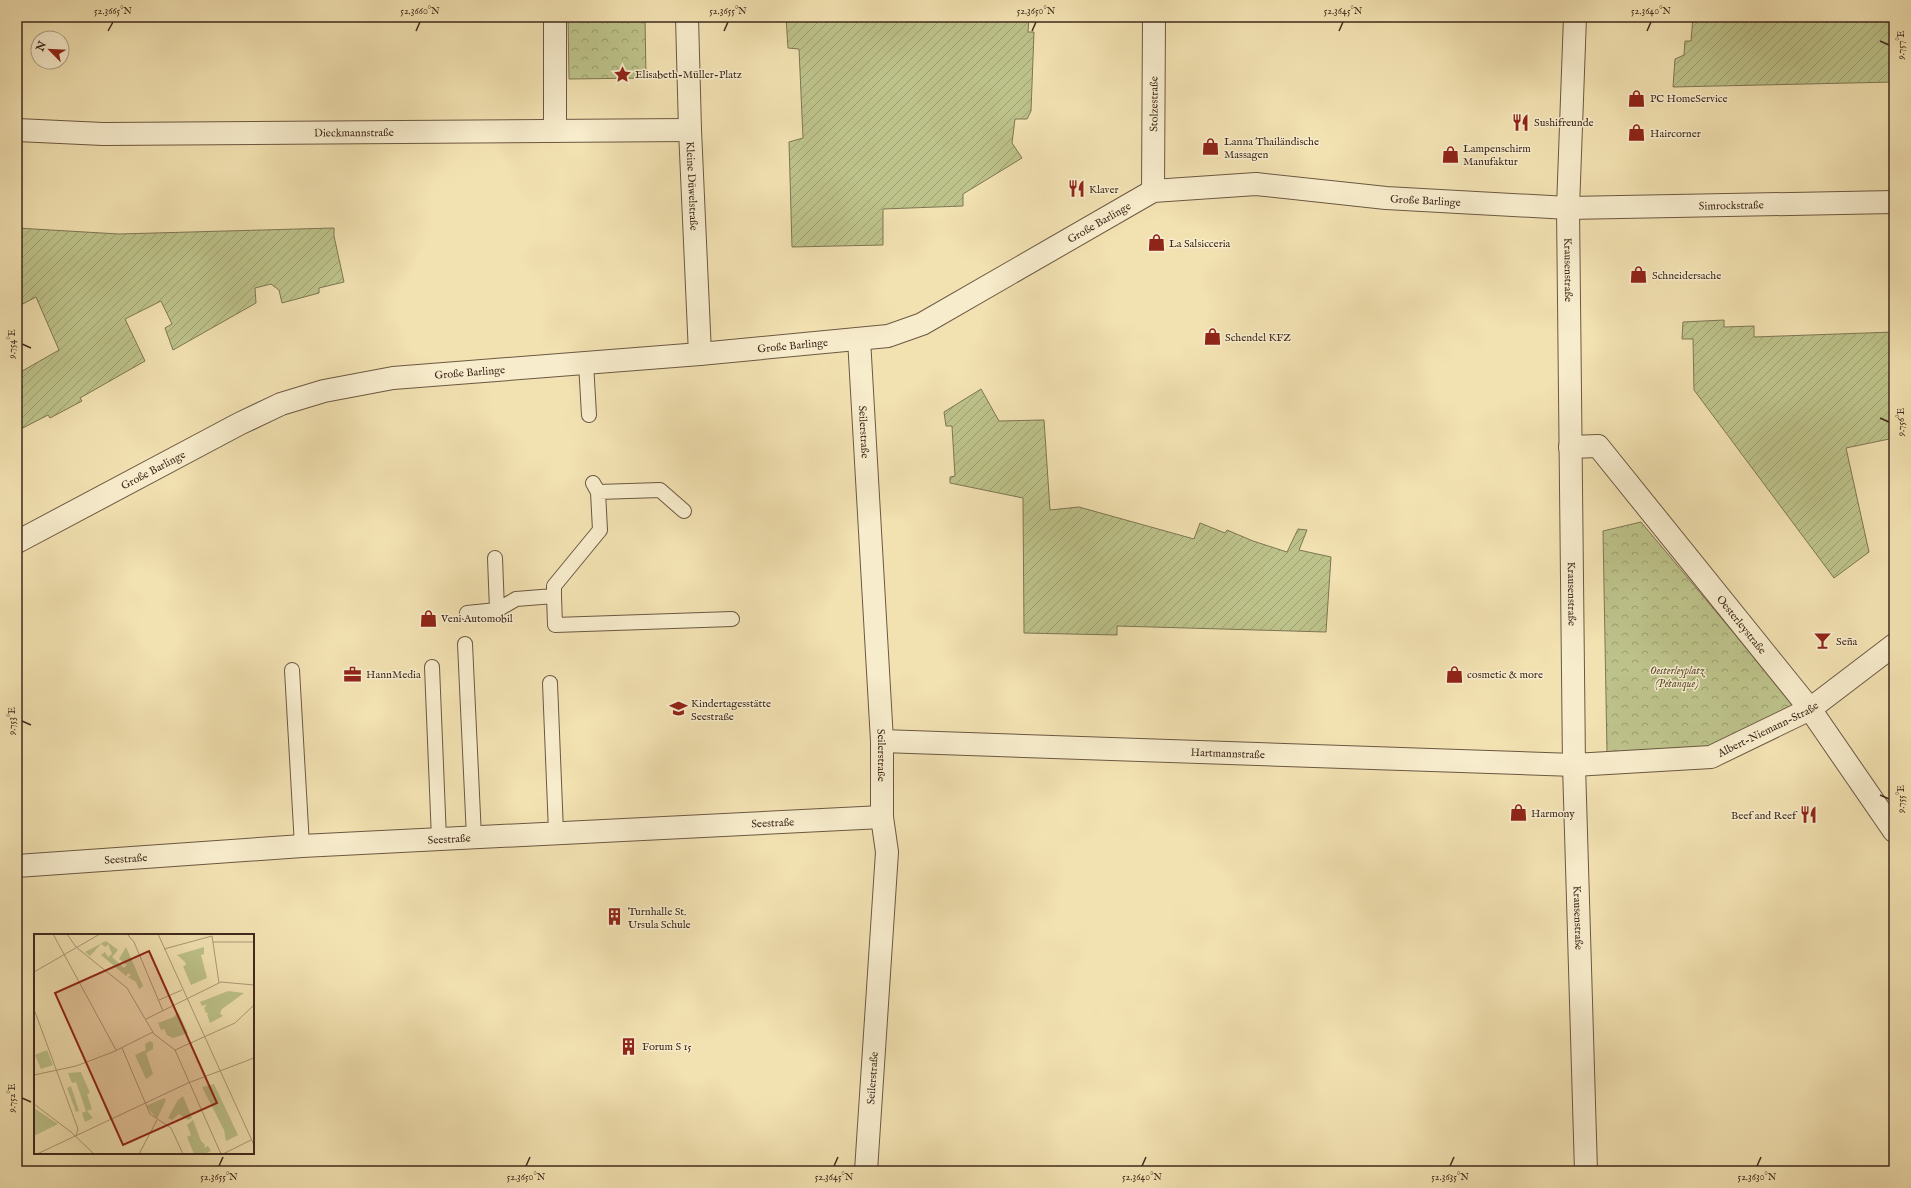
<svg xmlns="http://www.w3.org/2000/svg" width="1911" height="1188" viewBox="0 0 1911 1188" font-family="'IM FELL English',serif">
<style>
.park{fill:url(#park-crowns);stroke:#7e7654}
.garden{fill:url(#garden-furrows);stroke:#7e7654}
.lines{fill:none;stroke-linecap:round;stroke-linejoin:round}
.lane-casing{stroke:#6c5842;stroke-width:16}
.street-casing{stroke:#6c5842;stroke-width:24}
.lane{stroke:#f7eccc;stroke-width:14}
.street{stroke:#f7eccc;stroke-width:22}
.ticks{fill:none;stroke:#402a1d;stroke-width:1.5}
.labels{text-anchor:middle;stroke-width:3;stroke-linejoin:round;paint-order:stroke}
.poi-label{font-size:11px;fill:#402a1d;stroke:#f7eccc;text-anchor:start}
.street-label{font-size:11px;fill:#402a1d;stroke:#f7eccc}
.park-label{font-size:11px;font-style:italic;fill:#5f5038;stroke:#f7eccc}
.inset-road{fill:none;stroke:#ab9876;stroke-width:1}
.view{fill:#8f2418;fill-opacity:0.15;stroke:#8f2418;stroke-width:2}
.inset-edge{fill:none;stroke:#402a1d;stroke-width:2}
.neatline{fill:none;stroke:#402a1d;stroke-width:1.5}
.ticks-label{font-size:10px;text-anchor:middle;fill:#402a1d}
</style>
<defs>
<pattern id="park-crowns" width="20" height="18" patternUnits="userSpaceOnUse"><rect width="20" height="18" fill="#bdc28a"/><path d="M2 6a3 3 0 1 1 6 0M12 15a3 3 0 1 1 6 0" fill="none" stroke="#9b9e70"/></pattern>
<pattern id="garden-furrows" width="10" height="10" patternUnits="userSpaceOnUse"><rect width="10" height="10" fill="#bdc28a"/><path d="M-1 1l2-2M0 10L10 0M9 11l2-2" fill="none" stroke="#9b9e70"/></pattern>
</defs>
<rect width="100%" height="100%" fill="#f2e1b1"/>
<filter id="stains"><feTurbulence type="fractalNoise" baseFrequency=".005" numOctaves="4"/><feColorMatrix values="0 0 0 0 .2 0 0 0 0 .09 0 0 0 0 .02 0 0 0 .5 -.17"/></filter>
<radialGradient id="worn" r=".72"><stop offset=".6" stop-color="#630" stop-opacity="0"/><stop offset="1" stop-color="#630" stop-opacity=".3"/></radialGradient>
<!-- park -->
<path class="park" d="M 568,17 L 645,17 L 646,78 L 569,79 Z
M 1641,522 L 1794,705 L 1706,747 L 1607,753 L 1603,531 Z"/>
<!-- garden -->
<path class="garden" d="M 786,17 L 1029,17 L 1028,32 L 1034,32 L 1031,111 L 1027,119 L 1015,119 L 1012,143 L 1022,158 L 963,194 L 963,206 L 883,209 L 883,245 L 792,247 L 789,142 L 803,138 L 799,49 L 788,48 Z
M 1693,17 L 1894,17 L 1894,82 L 1673,87 L 1675,59 L 1684,55 L 1685,41 L 1691,41 Z
M 17,228 L 119,234 L 334,228 L 334,236 L 344,282 L 319,288 L 319,293 L 282,303 L 279,290 L 271,284 L 255,288 L 256,303 L 173,350 L 165,328 L 172,324 L 161,301 L 125,319 L 145,361 L 80,398 L 82,401 L 50,418 L 48,415 L 17,431 L 17,374 L 59,350 L 36,297 L 17,307 Z
M 1724,320 L 1724,327 L 1754,326 L 1754,337 L 1894,332 L 1894,403 L 1892,404 L 1894,413 L 1894,438 L 1846,448 L 1869,552 L 1834,578 L 1694,390 L 1693,339 L 1682,339 L 1683,322 Z
M 981,389 L 999,421 L 1044,420 L 1050,510 L 1079,507 L 1194,539 L 1200,523 L 1225,533 L 1227,530 L 1253,541 L 1287,552 L 1298,529 L 1307,530 L 1299,550 L 1331,557 L 1326,632 L 1117,626 L 1117,635 L 1024,633 L 1023,498 L 950,483 L 950,477 L 955,476 L 952,426 L 946,426 L 944,412 Z"/>
<g class="lines">
<defs>
<path id="lane" d="M 586,363 L 589,415
M 593,483 L 598,492 L 660,490 L 684,511
M 495,558 L 497,610 L 516,599 L 554,596 L 555,625 L 732,619
M 554,596 L 554,586 L 600,530 L 598,492
M 467,613 L 497,610
M 465,644 L 474,837
M 432,667 L 439,839
M 292,670 L 302,846
M 550,683 L 556,832"/>
<g id="street">
<path d="M 555,17 L 555,131"/>
<path id="s1" d="M 687,17 L 690,130 L 700,354"/>
<path id="s2" d="M 1575,17 L 1568,208 L 1574,765 L 1586,1171"/>
<path id="s3" d="M 17,130 L 103,134 L 690,130"/>
<path id="s4" d="M 1153,191 L 1154,17"/>
<path id="s5" d="M 859,339 L 882,741 L 882,817 L 887,852 L 866,1171"/>
<path id="s6" d="M 1570,447 L 1598,446 L 1810,709 L 1894,831"/>
<path id="s7" d="M 17,542 L 239,424 L 281,404 L 324,391 L 393,378 L 700,354 L 888,336 L 922,324 L 1153,191 L 1256,184 L 1386,198 L 1568,208 L 1894,202"/>
<path id="s8" d="M 882,741 L 1574,765 L 1711,757 L 1810,709 L 1894,645"/>
<path id="s9" d="M 17,866 L 302,846 L 882,817"/>
</g>
</defs>
<!-- lane casing -->
<use href="#lane" class="lane-casing"/>
<!-- street casing -->
<use href="#street" class="street-casing"/>
<!-- lane -->
<use href="#lane" class="lane"/>
<!-- street -->
<use href="#street" class="street"/>
</g>
<!-- ticks -->
<path class="ticks" d="M 108,31 L 113,22M 416,31 L 420,22M 724,31 L 728,22M 1032,31 L 1036,22M 1339,31 L 1343,22M 1647,31 L 1651,22M 1880,41 L 1889,45M 22,344 L 31,348M 1880,418 L 1889,422M 22,721 L 31,725M 1880,795 L 1889,799M 22,1098 L 31,1102M 219,1166 L 223,1157M 526,1166 L 530,1157M 834,1166 L 838,1157M 1142,1166 L 1146,1157M 1450,1166 L 1454,1157M 1757,1166 L 1761,1157"/>
<!-- icons -->
<defs>
<symbol id="sight-bare" viewBox="-9 -9 18 18"><path d="M0-6L1.8-2.2L6-1.7L2.9 1.2L3.7 5.4L0 3.3L-3.7 5.4L-2.9 1.2L-6-1.7L-1.8-2.2Z" fill="#8f2418" stroke="#f7eccc" stroke-width="2.5" paint-order="stroke"/></symbol>
<symbol id="shop-bare" viewBox="-9 -9 18 18"><path d="M-5-2.5h2.3a2.7 3.5 0 0 1 5.4 0H5L5.5 6h-11ZM-1.5-2.5h3a1.5 2.3 0 0 0-3 0Z" fill="#8f2418" stroke="#f7eccc" stroke-width="2.5" paint-order="stroke"/></symbol>
<symbol id="restaurant-bare" viewBox="-9 -9 18 18"><path d="M-5-6h1v4h1v-4h1v4h1v-4h1v5L-1.5 .5V6h-2V.5L-5-1ZM5-6V6H3V1.5H1.5Q1.5-4 5-6Z" fill="#8f2418" stroke="#f7eccc" stroke-width="2.5" paint-order="stroke"/></symbol>
<symbol id="bar-bare" viewBox="-9 -9 18 18"><path d="M-6-5H6L.8 .8V4.5H3.5V6h-7V4.5H-.8V.8Z" fill="#8f2418" stroke="#f7eccc" stroke-width="2.5" paint-order="stroke"/></symbol>
<symbol id="office-bare" viewBox="-9 -9 18 18"><path d="M-6-3h4V-5.5h4V-3h4V5H-6ZM-1-4.5V-3h2v-1.5ZM-6 0V1H6V0Z" fill="#8f2418" stroke="#f7eccc" stroke-width="2.5" paint-order="stroke"/></symbol>
<symbol id="school-bare" viewBox="-9 -9 18 18"><path d="M0-5L7-2L0 1L-7-2ZM-4 1L0 2.5L4 1V4Q0 6-4 4Z" fill="#8f2418" stroke="#f7eccc" stroke-width="2.5" paint-order="stroke"/></symbol>
<symbol id="building-bare" viewBox="-9 -9 18 18"><path d="M-4-6H4V6H1V3H-1V6H-4ZM-2.5-4.3h1.7v1.8h-1.7ZM.8-4.3h1.7v1.8H.8ZM-2.5-1h1.7V.8h-1.7ZM.8-1h1.7V.8H.8Z" fill="#8f2418" stroke="#f7eccc" stroke-width="2.5" paint-order="stroke"/></symbol>
</defs>
<g fill-rule="evenodd">
<use href="#sight-bare" x="610" y="62" width="25" height="25"/>
<use href="#shop-bare" x="1624" y="86" width="25" height="25"/>
<use href="#restaurant-bare" x="1508" y="110" width="25" height="25"/>
<use href="#shop-bare" x="1624" y="120" width="25" height="25"/>
<use href="#shop-bare" x="1198" y="134" width="25" height="25"/>
<use href="#shop-bare" x="1438" y="142" width="25" height="25"/>
<use href="#restaurant-bare" x="1064" y="176" width="25" height="25"/>
<use href="#shop-bare" x="1144" y="230" width="25" height="25"/>
<use href="#shop-bare" x="1626" y="262" width="25" height="25"/>
<use href="#shop-bare" x="1200" y="324" width="25" height="25"/>
<use href="#shop-bare" x="416" y="606" width="25" height="25"/>
<use href="#bar-bare" x="1810" y="628" width="25" height="25"/>
<use href="#office-bare" x="340" y="662" width="25" height="25"/>
<use href="#shop-bare" x="1442" y="662" width="25" height="25"/>
<use href="#school-bare" x="666" y="696" width="25" height="25"/>
<use href="#shop-bare" x="1506" y="800" width="25" height="25"/>
<use href="#restaurant-bare" x="1796" y="802" width="25" height="25"/>
<use href="#building-bare" x="602" y="904" width="25" height="25"/>
<use href="#building-bare" x="616" y="1034" width="25" height="25"/>
</g>
<g class="labels">
<!-- poi labels -->
<g class="poi-label">
<text x="635" y="78">Elisabeth-Müller-Platz</text>
<text x="1650" y="102">PC HomeService</text>
<text x="1534" y="126">Sushifreunde</text>
<text x="1650" y="137">Haircorner</text>
<text x="1224" y="145">Lanna Thailändische<tspan x="1224" dy="13">Massagen</tspan></text>
<text x="1463" y="152">Lampenschirm<tspan x="1463" dy="13">Manufaktur</tspan></text>
<text x="1089" y="193">Klaver</text>
<text x="1169" y="247">La Salsicceria</text>
<text x="1652" y="279">Schneidersache</text>
<text x="1225" y="341">Schendel KFZ</text>
<text x="441" y="622">Veni Automobil</text>
<text x="1836" y="645">Seña</text>
<text x="366" y="678">HannMedia</text>
<text x="1467" y="678">cosmetic &amp; more</text>
<text x="691" y="707">Kindertagesstätte<tspan x="691" dy="13">Seestraße</tspan></text>
<text x="1531" y="817">Harmony</text>
<text x="1796" y="819" text-anchor="end">Beef and Reef</text>
<text x="628" y="915">Turnhalle St.<tspan x="628" dy="13">Ursula Schule</tspan></text>
<text x="642" y="1050">Forum S 15</text>
</g>
<!-- street labels -->
<g class="street-label">
<text dy="4" stroke="none"><textPath href="#s4" startOffset="87">Stolzestraße</textPath></text>
<text dy="4" stroke="none"><textPath href="#s3" startOffset="337">Dieckmannstraße</textPath></text>
<text dy="4" stroke="none"><textPath href="#s1" startOffset="169">Kleine Düwelstraße</textPath></text>
<text dy="4" stroke="none"><textPath href="#s7" startOffset="1486">Große Barlinge</textPath></text>
<text dy="4" stroke="none"><textPath href="#s7" startOffset="1792">Simrockstraße</textPath></text>
<text dy="4" stroke="none"><textPath href="#s7" startOffset="1150">Große Barlinge</textPath></text>
<text dy="4" stroke="none"><textPath href="#s2" startOffset="253">Krausenstraße</textPath></text>
<text dy="4" stroke="none"><textPath href="#s7" startOffset="814">Große Barlinge</textPath></text>
<text dy="4" stroke="none"><textPath href="#s7" startOffset="490">Große Barlinge</textPath></text>
<text dy="4" stroke="none"><textPath href="#s5" startOffset="93">Seilerstraße</textPath></text>
<text dy="4" stroke="none"><textPath href="#s7" startOffset="154">Große Barlinge</textPath></text>
<text dy="4" stroke="none"><textPath href="#s2" startOffset="577">Krausenstraße</textPath></text>
<text dy="4" stroke="none"><textPath href="#s6" startOffset="257">Oesterleystraße</textPath></text>
<text dy="4" stroke="none"><textPath href="#s8" startOffset="893">Albert-Niemann-Straße</textPath></text>
<text dy="4" stroke="none"><textPath href="#s8" startOffset="346">Hartmannstraße</textPath></text>
<text dy="4" stroke="none"><textPath href="#s5" startOffset="417">Seilerstraße</textPath></text>
<text dy="4" stroke="none"><textPath href="#s9" startOffset="757">Seestraße</textPath></text>
<text dy="4" stroke="none"><textPath href="#s9" startOffset="433">Seestraße</textPath></text>
<text dy="4" stroke="none"><textPath href="#s9" startOffset="109">Seestraße</textPath></text>
<text dy="4" stroke="none"><textPath href="#s2" startOffset="901">Krausenstraße</textPath></text>
<text transform="translate(872 1078) rotate(-86)" y="4">Seilerstraße</text>
</g>
<!-- park labels -->
<g class="park-label">
<text x="1677" y="674">Oesterleyplatz<tspan x="1677" dy="13">(Pétanque)</tspan></text>
</g>
</g>
<!-- overview -->
<g transform="translate(34 934)">
<rect width="220" height="220" fill="#f2e1b1"/>
<path d="M 13,116 L 19,131 L 7,135 L 1,121 ZM 130,164 L 132,166 L 123,185 L 112,172 Z" fill="#bdc28a"/>
<path d="M 72,7 L 84,16 L 78,23 L 90,34 L 93,31 L 85,25 L 92,13 L 109,52 L 105,55 L 102,48 L 94,43 L 97,41 L 94,39 L 92,42 L 67,21 L 71,18 L 74,23 L 78,20 L 74,10 L 72,13 L 67,10 L 56,22 L 51,18 ZM 170,13 L 170,20 L 167,21 L 173,44 L 157,51 L 149,32 L 152,31 L 151,28 L 143,21 ZM 194,57 L 210,59 L 188,75 L 186,79 L 189,82 L 176,89 L 173,80 L 175,79 L 172,79 L 170,74 L 173,70 L 168,72 L 166,68 ZM 144,78 L 154,99 L 139,104 L 133,101 L 130,95 L 127,96 L 124,89 L 140,83 ZM 116,107 L 119,109 L 119,115 L 112,119 L 119,140 L 112,145 L 101,121 L 112,116 L 111,110 ZM 47,138 L 56,159 L 53,160 L 58,175 L 53,177 L 59,184 L 51,188 L 48,179 L 52,177 L 42,148 L 38,149 L 34,139 ZM 180,150 L 204,201 L 192,207 L 190,196 L 168,153 ZM 37,152 L 45,177 L 42,178 L 33,154 ZM 149,162 L 158,184 L 154,186 L 145,180 L 138,186 L 134,184 L 144,166 ZM 0,174 L 24,190 L 0,202 ZM 159,186 L 167,207 L 171,211 L 170,214 L 174,212 L 177,217 L 170,220 L 160,220 L 153,203 L 157,201 L 153,191 Z" fill="#bdc28a"/>
<path class="inset-road" d="M 19,0 L 82,116M 33,0 L 42,13 L 93,54 L 120,100 L 141,116 L 187,220M 93,0 L 100,8 L 129,77M 124,0 L 220,211M 178,2 L 185,49M 179,8 L 220,8M 130,15 L 178,2M 0,38 L 66,0M 125,66 L 148,56M 0,75 L 44,195 L 42,202M 112,85 L 187,48 L 220,51M 88,114 L 116,180 L 137,194 L 149,220M 141,116 L 201,89 L 220,71M 52,128 L 77,186M 0,141 L 42,132 L 79,118 L 119,98M 0,170 L 37,198 L 60,220M 3,220 L 154,149 L 220,124M 105,220 L 123,186M 189,220 L 217,206"/>
<path class="view" d="M 115,17 L 183,169 L 89,211 L 21,59 Z"/>
<rect width="220" height="220" class="inset-edge"/>
</g>
<!-- margin -->
<rect width="1911" height="1188" fill="none" stroke="#f2e1b1" stroke-width="44"/>
<!-- north arrow -->
<g transform="translate(50 50) rotate(294)"><circle r="19" fill="#f7eccc" stroke="#ae9e86"/>
<path d="M0-3L7 15L0 10L-7 15Z" fill="#8f2418"/>
<text y="-6" font-size="11" font-weight="bold" text-anchor="middle" fill="#402a1d">N</text>
</g>
<rect x="22" y="22" width="1867" height="1144" class="neatline"/>
<g class="ticks-label">
<text x="113" y="14">52.3665°N</text>
<text x="420" y="14">52.3660°N</text>
<text x="728" y="14">52.3655°N</text>
<text x="1036" y="14">52.3650°N</text>
<text x="1343" y="14">52.3645°N</text>
<text x="1651" y="14">52.3640°N</text>
<text transform="translate(1900 45) rotate(-90)" y="4">9.757°E</text>
<text transform="translate(11 344) rotate(-90)" y="4">9.754°E</text>
<text transform="translate(1900 422) rotate(-90)" y="4">9.756°E</text>
<text transform="translate(11 721) rotate(-90)" y="4">9.753°E</text>
<text transform="translate(1900 799) rotate(-90)" y="4">9.755°E</text>
<text transform="translate(11 1098) rotate(-90)" y="4">9.752°E</text>
<text x="219" y="1180">52.3655°N</text>
<text x="526" y="1180">52.3650°N</text>
<text x="834" y="1180">52.3645°N</text>
<text x="1142" y="1180">52.3640°N</text>
<text x="1450" y="1180">52.3635°N</text>
<text x="1757" y="1180">52.3630°N</text>
</g>
<rect width="100%" height="100%" filter="url(#stains)"/>
<rect width="100%" height="100%" fill="url(#worn)"/>
</svg>
